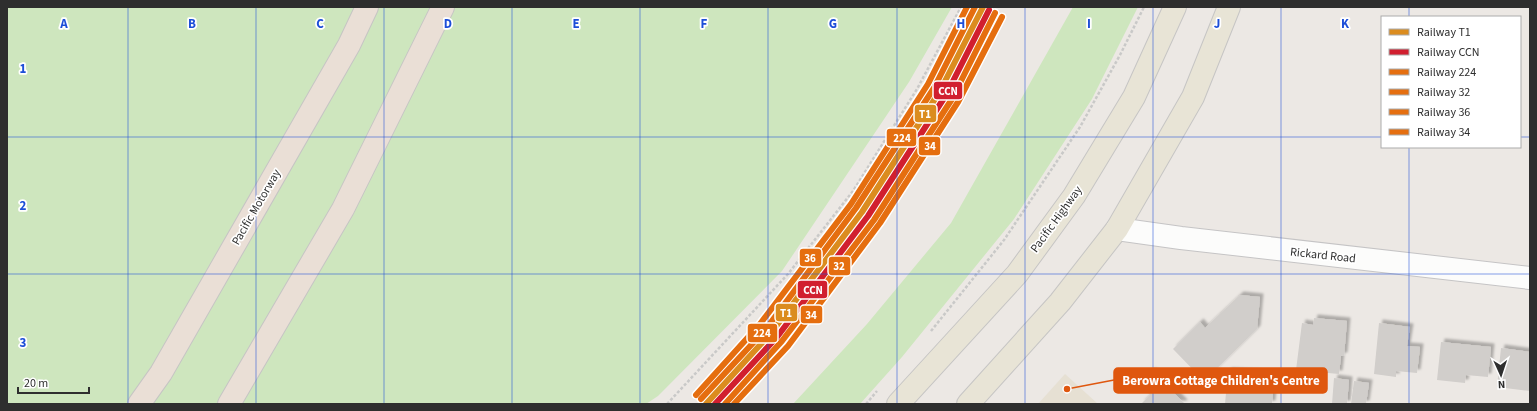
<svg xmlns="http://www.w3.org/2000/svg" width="1537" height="411" viewBox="0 0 1537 411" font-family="'Source Sans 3',sans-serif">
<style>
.education{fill:#e6e0d3}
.green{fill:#cee6be}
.building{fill:#d1cecb;filter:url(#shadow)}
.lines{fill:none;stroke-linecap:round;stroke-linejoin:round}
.street-casing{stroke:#c5c4c5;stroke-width:24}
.primary-casing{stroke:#c6c5c4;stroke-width:24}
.highway-casing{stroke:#c6c5c4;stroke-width:24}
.path{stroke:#c9c9c8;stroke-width:2.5;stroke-dasharray:3 2;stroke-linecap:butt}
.street{stroke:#fcfcfb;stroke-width:22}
.primary{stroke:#e8e4d6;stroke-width:22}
.highway{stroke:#eadfd6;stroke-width:22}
.rail-1-casing{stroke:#fff;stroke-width:9}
.rail-2-casing{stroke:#fff;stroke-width:9}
.rail-3-casing{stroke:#fff;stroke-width:9}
.rail-4-casing{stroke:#fff;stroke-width:9}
.rail-5-casing{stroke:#fff;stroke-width:9}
.rail-6-casing{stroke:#fff;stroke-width:9}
.rail-1{stroke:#db8c1f;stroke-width:6}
.rail-2{stroke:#d11f2f;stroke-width:6}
.rail-3{stroke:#e56e0f;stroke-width:6}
.rail-4{stroke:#e56e0f;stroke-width:6}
.rail-5{stroke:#e56e0f;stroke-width:6}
.rail-6{stroke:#e56e0f;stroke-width:6}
.grid{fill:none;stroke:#1d4ed8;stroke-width:1;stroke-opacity:0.55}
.labels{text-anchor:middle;stroke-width:3.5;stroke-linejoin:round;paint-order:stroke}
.street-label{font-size:12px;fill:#2e2e2e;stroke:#fff}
.grid-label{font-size:13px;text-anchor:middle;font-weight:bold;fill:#1d4ed8;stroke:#fff;stroke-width:3.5;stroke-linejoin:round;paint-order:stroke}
.leader{fill:none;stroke:#df570e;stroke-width:1.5}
.callout-dot{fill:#df570e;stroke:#fff;stroke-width:1.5}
.callout{fill:#df570e;stroke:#df570e;stroke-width:1.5}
.callout-label{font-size:13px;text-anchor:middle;font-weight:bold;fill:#fff}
.line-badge{stroke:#fff;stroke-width:1.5}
.badge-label{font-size:11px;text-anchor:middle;font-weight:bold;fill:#fff}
</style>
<defs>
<filter id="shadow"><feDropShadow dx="3.5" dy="-3.5" stdDeviation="1" flood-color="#0004"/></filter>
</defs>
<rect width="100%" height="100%" fill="#ece8e4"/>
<!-- education -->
<path class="education" d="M 1065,374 L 1098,404 L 1038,404 Z"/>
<!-- green -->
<path class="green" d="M 7,7 L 952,7 L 909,82 L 782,271 L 658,396 L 646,404 L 7,404 Z
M 1073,7 L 1138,7 L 1092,99 L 1014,219 L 902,357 L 860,404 L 793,404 L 867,324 L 951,223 Z"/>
<!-- building -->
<path class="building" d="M 1240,295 L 1260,297 L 1257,329 L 1204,381 L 1173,349 L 1200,322 L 1205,328 Z
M 1314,318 L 1347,321 L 1344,356 L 1341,356 L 1339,374 L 1296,370 L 1302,323 L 1313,325 Z
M 1379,323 L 1410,327 L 1407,346 L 1420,347 L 1417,373 L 1396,371 L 1396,377 L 1374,374 Z
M 1441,342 L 1491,347 L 1488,377 L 1466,375 L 1465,383 L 1437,380 Z
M 1501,348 L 1530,352 L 1530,391 L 1497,387 Z
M 1152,371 L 1184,403 L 1183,404 L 1141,404 L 1150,395 L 1139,384 Z
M 1228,371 L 1257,373 L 1255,392 L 1273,393 L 1272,404 L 1225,404 Z
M 1334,378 L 1349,380 L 1347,404 L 1332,404 Z
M 1354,381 L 1369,383 L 1366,404 L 1351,404 Z"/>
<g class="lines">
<defs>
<path id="street" d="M 1117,229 L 1181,238 L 1530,278"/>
<path id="primary" d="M 898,404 L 1017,274 L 1074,196 L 1134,97 L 1175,7
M 968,404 L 1060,302 L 1117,229 L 1193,97 L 1229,7"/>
<path id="highway" d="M 139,404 L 161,373 L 349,45 L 367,7
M 229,404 L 343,209 L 443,7"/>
</defs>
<!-- street casing -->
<use href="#street" class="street-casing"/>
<!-- primary casing -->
<use href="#primary" class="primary-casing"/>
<!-- highway casing -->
<use href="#highway" class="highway-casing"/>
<!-- path -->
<path class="path" d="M 931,331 L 1004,240 L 1080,127 L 1120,55 L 1144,7
M 667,404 L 788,274 L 853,191 L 917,89 L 961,7
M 866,404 L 877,391"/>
<!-- street -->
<use href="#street" class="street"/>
<!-- primary -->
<use href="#primary" class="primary"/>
<!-- highway -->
<use href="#highway" class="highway"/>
<defs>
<path id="rail-1" d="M 706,404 L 771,333 L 862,212 L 940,91 L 983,7"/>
<path id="rail-2" d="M 715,404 L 777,337 L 868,216 L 946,95 L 989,10"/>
<path id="rail-3" d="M 701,399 L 766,329 L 856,208 L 934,88 L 975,7"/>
<path id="rail-4" d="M 725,404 L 782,341 L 874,220 L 952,99 L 995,13"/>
<path id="rail-5" d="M 696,395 L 760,324 L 851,204 L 928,84 L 967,7"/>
<path id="rail-6" d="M 734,404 L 788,346 L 880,223 L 958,102 L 1002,17"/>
</defs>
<!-- rail-1 casing -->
<use href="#rail-1" class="rail-1-casing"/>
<!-- rail-2 casing -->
<use href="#rail-2" class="rail-2-casing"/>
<!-- rail-3 casing -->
<use href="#rail-3" class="rail-3-casing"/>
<!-- rail-4 casing -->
<use href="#rail-4" class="rail-4-casing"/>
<!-- rail-5 casing -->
<use href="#rail-5" class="rail-5-casing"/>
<!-- rail-6 casing -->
<use href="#rail-6" class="rail-6-casing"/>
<!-- rail-1 -->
<use href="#rail-1" class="rail-1"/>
<!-- rail-2 -->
<use href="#rail-2" class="rail-2"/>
<!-- rail-3 -->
<use href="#rail-3" class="rail-3"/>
<!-- rail-4 -->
<use href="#rail-4" class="rail-4"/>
<!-- rail-5 -->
<use href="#rail-5" class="rail-5"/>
<!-- rail-6 -->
<use href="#rail-6" class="rail-6"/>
</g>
<!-- grid -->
<path class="grid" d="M 128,7 L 128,404M 256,7 L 256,404M 384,7 L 384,404M 512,7 L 512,404M 640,7 L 640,404M 768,7 L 768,404M 897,7 L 897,404M 1025,7 L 1025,404M 1153,7 L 1153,404M 1281,7 L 1281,404M 1409,7 L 1409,17M 7,137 L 1382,137M 1520,137 L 1530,137M 1409,147 L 1409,404M 7,274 L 1530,274"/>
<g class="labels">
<!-- street labels -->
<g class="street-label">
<text transform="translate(256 207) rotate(-60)" y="4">Pacific Motorway</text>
<text transform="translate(1056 219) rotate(-54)" y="4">Pacific Highway</text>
<text transform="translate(1323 255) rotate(6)" y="4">Rickard Road</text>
</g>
</g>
<g class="grid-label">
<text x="64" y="28">A</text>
<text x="192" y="28">B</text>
<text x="320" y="28">C</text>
<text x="448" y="28">D</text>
<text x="576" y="28">E</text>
<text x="704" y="28">F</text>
<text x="833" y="28">G</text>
<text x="961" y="28">H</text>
<text x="1089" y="28">I</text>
<text x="1217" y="28">J</text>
<text x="1345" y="28">K</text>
<text x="23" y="73">1</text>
<text x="23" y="210">2</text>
<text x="23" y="347">3</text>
</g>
<!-- callouts -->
<path class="leader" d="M1067 389L1114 380"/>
<circle class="callout-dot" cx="1067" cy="389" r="4"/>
<rect class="callout" x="1114" y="368" width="213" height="25" rx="4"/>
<g class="callout-label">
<text x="1221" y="385">Berowra Cottage Children's Centre</text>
</g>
<g class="line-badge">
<rect x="933" y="81" width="30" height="19" rx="4" fill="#d11f2f"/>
<rect x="914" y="104" width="23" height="19" rx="4" fill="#db8c1f"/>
<rect x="886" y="128" width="31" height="19" rx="4" fill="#e56e0f"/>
<rect x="918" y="136" width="23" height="20" rx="4" fill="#e56e0f"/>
<rect x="799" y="248" width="23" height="19" rx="4" fill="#e56e0f"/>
<rect x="828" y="256" width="23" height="20" rx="4" fill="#e56e0f"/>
<rect x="797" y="280" width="31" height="19" rx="4" fill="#d11f2f"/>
<rect x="775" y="303" width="23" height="19" rx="4" fill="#db8c1f"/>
<rect x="800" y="305" width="23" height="19" rx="4" fill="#e56e0f"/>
<rect x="747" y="323" width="31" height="20" rx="4" fill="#e56e0f"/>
</g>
<g class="badge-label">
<text x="948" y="95">CCN</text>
<text x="925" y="118">T1</text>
<text x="902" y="142">224</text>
<text x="930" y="150">34</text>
<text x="810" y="262">36</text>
<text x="839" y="270">32</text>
<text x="813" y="294">CCN</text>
<text x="786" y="317">T1</text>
<text x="811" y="319">34</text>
<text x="762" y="337">224</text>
</g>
<!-- border -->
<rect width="1537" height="411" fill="none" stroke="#2e2e2e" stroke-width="16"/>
<!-- legend -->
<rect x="1381" y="16" width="140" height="132" fill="#ffffff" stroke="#ababab"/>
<rect x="1389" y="29" width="20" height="6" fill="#db8c1f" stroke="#ababab"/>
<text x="1417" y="36" font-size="12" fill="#2e2e2e">Railway T1</text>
<rect x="1389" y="49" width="20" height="6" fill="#d11f2f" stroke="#ababab"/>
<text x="1417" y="56" font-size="12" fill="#2e2e2e">Railway CCN</text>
<rect x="1389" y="69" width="20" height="6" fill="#e56e0f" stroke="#ababab"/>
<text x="1417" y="76" font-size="12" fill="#2e2e2e">Railway 224</text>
<rect x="1389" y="89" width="20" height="6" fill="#e56e0f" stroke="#ababab"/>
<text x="1417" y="96" font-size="12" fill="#2e2e2e">Railway 32</text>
<rect x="1389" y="109" width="20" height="6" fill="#e56e0f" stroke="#ababab"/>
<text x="1417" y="116" font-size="12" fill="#2e2e2e">Railway 36</text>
<rect x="1389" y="129" width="20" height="6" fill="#e56e0f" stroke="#ababab"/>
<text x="1417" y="136" font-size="12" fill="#2e2e2e">Railway 34</text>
<!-- north arrow -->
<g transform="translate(1501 375) rotate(177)" stroke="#ffffff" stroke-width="3" paint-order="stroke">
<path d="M0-3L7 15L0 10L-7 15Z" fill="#2e2e2e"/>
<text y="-6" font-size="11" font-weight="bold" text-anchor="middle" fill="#2e2e2e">N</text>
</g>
<!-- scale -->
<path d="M18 387v6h71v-6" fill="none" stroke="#2e2e2e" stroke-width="2"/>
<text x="24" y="387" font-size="12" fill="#2e2e2e" stroke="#ffffff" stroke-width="3" paint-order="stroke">20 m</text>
</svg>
